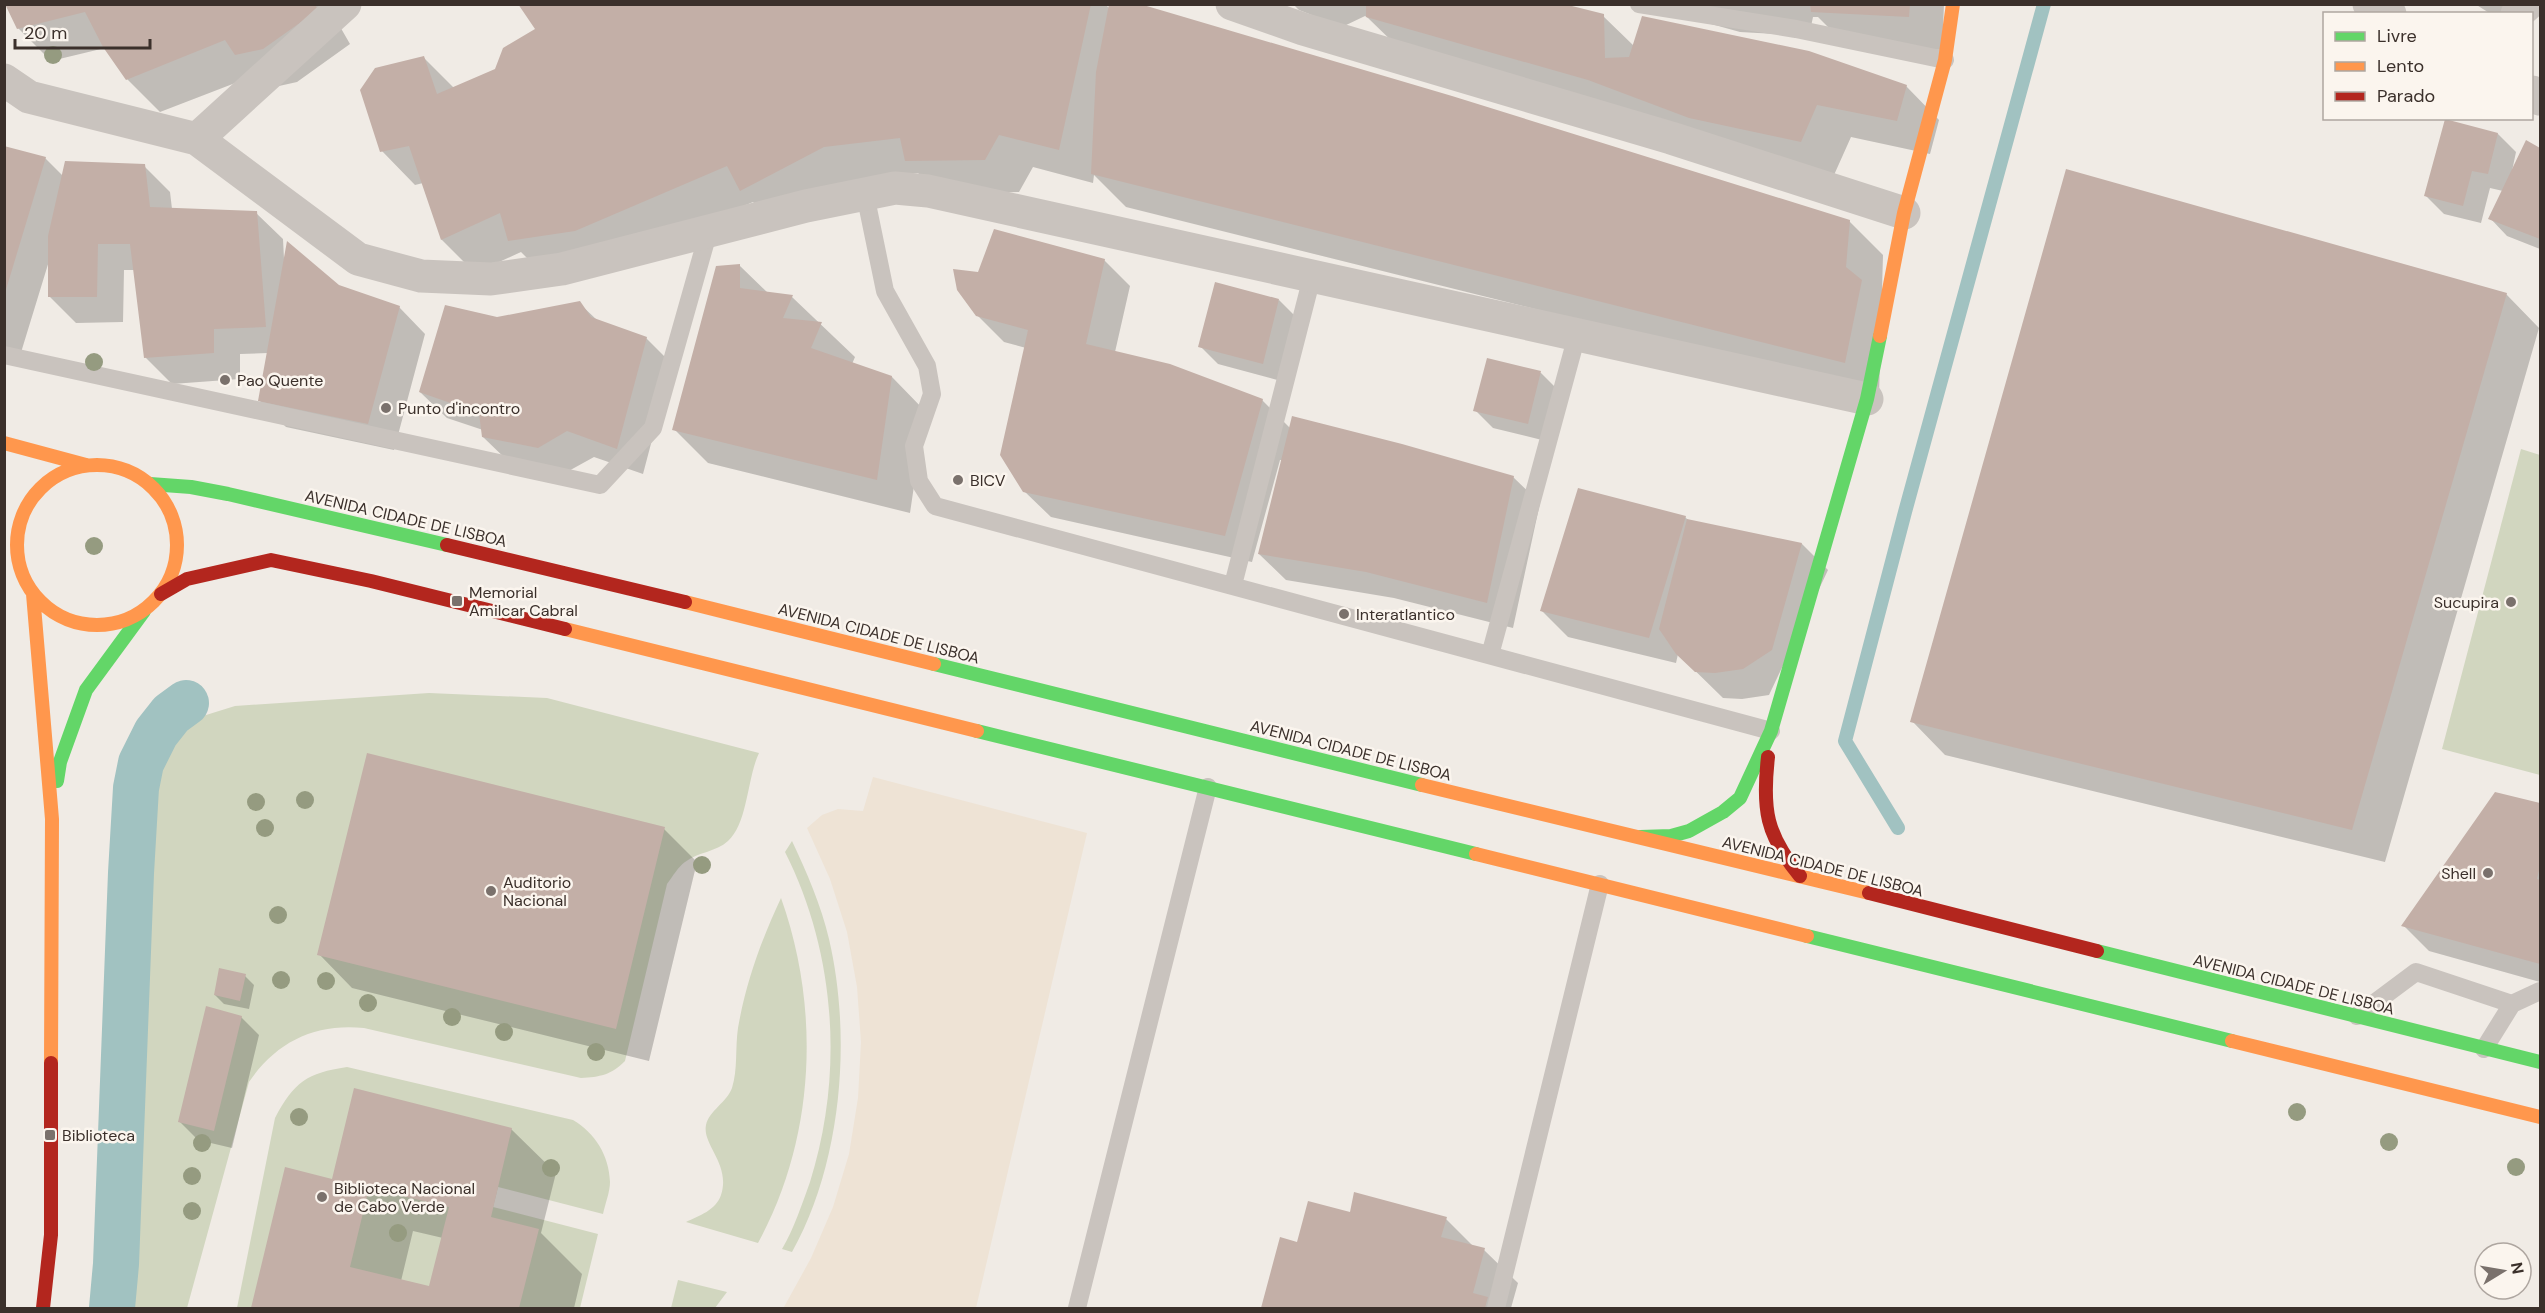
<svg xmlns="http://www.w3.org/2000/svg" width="2545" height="1313" viewBox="0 0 2545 1313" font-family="'DM Sans',sans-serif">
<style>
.green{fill:#d1d6bf}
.plaza{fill:#eee3d5}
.shadow{fill:#0003;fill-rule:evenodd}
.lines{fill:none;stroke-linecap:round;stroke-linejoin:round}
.stream{stroke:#a1c2c1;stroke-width:14}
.canal{stroke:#a1c2c1;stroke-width:46}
.building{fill:#c3afa7;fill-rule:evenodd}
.lane{stroke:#c9c3be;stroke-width:18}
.street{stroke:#c9c3be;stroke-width:33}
.fast{stroke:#63d668;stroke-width:14}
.slow{stroke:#ff974d;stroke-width:14}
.jam{stroke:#b3261e;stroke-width:14}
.tree{fill:#959b80}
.poi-dot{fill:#7a716c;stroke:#fbf5ee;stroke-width:2}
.labels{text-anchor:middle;stroke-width:5;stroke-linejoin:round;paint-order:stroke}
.poi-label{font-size:16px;fill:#3b302b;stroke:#fbf5ee;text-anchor:start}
.street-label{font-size:16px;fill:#3b302b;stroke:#fbf5ee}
</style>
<rect width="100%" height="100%" fill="#f0ebe5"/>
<!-- green -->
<path class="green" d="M 2521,449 L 2540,455 L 2540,775 L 2442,749 Z
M 429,693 L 547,698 L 759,753 C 747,778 748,823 728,841 C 716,852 698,852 685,862 C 678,867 673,876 667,884 L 625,1061 C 611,1075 600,1077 581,1078 L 364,1028 C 315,1023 276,1042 249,1082 L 187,1308 L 128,1308 L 131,1289 L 149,809 L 162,750 L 176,731 L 190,720 L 235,706 Z
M 792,841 C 807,873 821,905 829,939 C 852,1037 842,1163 792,1252 L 782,1249 C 794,1229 802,1204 810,1182 C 844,1074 836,953 785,852 Z
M 781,898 C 821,1010 815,1139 758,1243 L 686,1222 C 699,1216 716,1210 721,1195 C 731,1164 702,1145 706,1125 C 709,1111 727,1102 732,1088 C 738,1069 735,1048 738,1028 C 746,982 761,941 781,898 Z
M 347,1067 L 573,1120 C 595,1133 609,1155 610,1182 C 610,1192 605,1204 603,1214 L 498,1187 L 493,1207 L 598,1234 L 580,1308 L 237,1308 L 275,1118 C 294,1082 307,1073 347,1067 Z
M 678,1280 L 727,1292 L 715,1308 L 671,1308 Z"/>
<!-- plaza -->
<path class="plaza" d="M 873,777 L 1087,833 L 976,1308 L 784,1307 L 811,1258 L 833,1207 L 849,1154 L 858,1098 L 861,1042 L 857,987 L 847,932 L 830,879 L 807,828 L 822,815 L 838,809 L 863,811 Z"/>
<!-- shadow -->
<path class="shadow" d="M 7,4 L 327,4 L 350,44 L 297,82 L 270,88 L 256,75 L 160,112 L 127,79 L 105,48 L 51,61 L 18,28 Z
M 520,4 L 1105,4 L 1110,9 L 1849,221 L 1883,255 L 1879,395 L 1126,207 L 1094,175 L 1093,183 L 1033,167 L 1019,192 L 940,194 L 918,173 L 858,180 L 774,224 L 753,202 L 609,264 L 543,274 L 521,252 L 475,273 L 442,240 L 423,183 L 415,185 L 382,151 L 423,57 L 454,88 L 496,70 L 537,29 Z
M 1293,4 L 1558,4 L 1603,16 L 1634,46 L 1906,86 L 1939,120 L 1930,154 L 1851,137 L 1834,175 L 1401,50 L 1368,18 L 1365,16 L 1342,27 L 1299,10 Z
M 1639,4 L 1944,4 L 1942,50 L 1846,45 L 1818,17 L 1813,17 L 1809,36 L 1740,32 Z
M 2475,4 L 2519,4 L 2514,14 L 2491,14 Z
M 2446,121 L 2498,134 L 2516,152 L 2512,171 L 2526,142 L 2540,150 L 2540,249 L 2507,236 L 2490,218 L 2503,191 L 2490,188 L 2481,223 L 2444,214 L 2426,196 Z
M 4,148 L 45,158 L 63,176 L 144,166 L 170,192 L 172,209 L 256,213 L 283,239 L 284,259 L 338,287 L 399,307 L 425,334 L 394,450 L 286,427 L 260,401 L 268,353 L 240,354 L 240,379 L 172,384 L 146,358 L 135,270 L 124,270 L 123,322 L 76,323 L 50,297 L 49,261 L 19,359 L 4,355 Z
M 1104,260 L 1130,286 L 1115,352 L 1262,400 L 1290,428 L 1513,477 L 1540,503 L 1513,628 L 1394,598 L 1286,580 L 1259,554 L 1282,460 L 1280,460 L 1252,562 L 1051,517 L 1024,491 L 1026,348 L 1004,342 L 977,315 L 979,274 Z
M 740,266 L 768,293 L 792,297 L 855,357 L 852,364 L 892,377 L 925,411 L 910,513 L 708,463 L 674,429 Z
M 2506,294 L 2539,328 L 2385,862 L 1945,755 L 1912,721 Z
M 1279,300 L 1297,318 L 1281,381 L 1218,364 L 1200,346 Z
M 579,303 L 598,321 L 646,338 L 672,364 L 643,474 L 594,457 L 565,473 L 510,463 L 483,437 L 483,430 L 447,418 L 420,392 L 497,319 Z
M 1488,360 L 1541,373 L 1559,391 L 1546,441 L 1493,428 L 1475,410 Z
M 1685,517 L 1689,521 L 1802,544 L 1828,570 L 1769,695 L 1742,699 L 1723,698 L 1678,654 L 1676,663 L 1568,637 L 1542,611 Z
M 2495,794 L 2540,804 L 2540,982 L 2429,951 L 2403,925 Z
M 664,829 L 697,862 L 649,1061 L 352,988 L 319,954 Z
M 245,976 L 254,985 L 249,1009 L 224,1004 L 215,995 Z
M 241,1017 L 259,1035 L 232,1148 L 198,1140 L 180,1122 Z
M 511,1129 L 556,1173 L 541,1233 L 582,1274 L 574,1308 L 252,1308 L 286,1168 L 333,1181 ZM 413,1231 L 443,1238 L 430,1288 L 401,1281 Z
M 1351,1214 L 1446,1219 L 1474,1247 L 1484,1250 L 1518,1283 L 1511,1308 L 1263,1308 L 1281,1239 L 1298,1244 Z"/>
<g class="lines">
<!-- stream -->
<path class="stream" d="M 1898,828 L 1845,741 L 1905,512 L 2044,4"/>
<!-- canal -->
<path class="canal" d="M 112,1308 L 116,1264 L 131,873 L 136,788 L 141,763 L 156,733 L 171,714 L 186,703"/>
</g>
<!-- building -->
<path class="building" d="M 5,4 L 315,4 L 318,10 L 263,49 L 235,55 L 225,40 L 126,80 L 103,47 L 85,12 L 17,29 Z
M 518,4 L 1091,4 L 1059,150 L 999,135 L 985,160 L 905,161 L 900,138 L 824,147 L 740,191 L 727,166 L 575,231 L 508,241 L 500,213 L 441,240 L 409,146 L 380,152 L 360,90 L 375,68 L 424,56 L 437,94 L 495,69 L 503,48 L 535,29 Z
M 1109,4 L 1140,4 L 1452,96 L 1850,220 L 1846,267 L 1862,280 L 1845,363 L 1091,174 L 1096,72 Z
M 1366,4 L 1564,4 L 1604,14 L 1605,58 L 1629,57 L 1642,16 L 1809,51 L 1907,85 L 1897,121 L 1817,105 L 1801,142 L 1689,118 L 1588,80 L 1366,17 Z
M 1810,4 L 1910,4 L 1909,17 L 1811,12 Z
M 2445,119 L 2498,133 L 2488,174 L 2472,171 L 2463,206 L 2424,196 Z
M 2526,140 L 2540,148 L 2540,239 L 2488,219 Z
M 4,146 L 46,157 L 5,293 L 4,293 Z
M 65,161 L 145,164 L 150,207 L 257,211 L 266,327 L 214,329 L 214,353 L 144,358 L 130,244 L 98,244 L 97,297 L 48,297 L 48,236 Z
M 2066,169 L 2507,293 L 2352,830 L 1910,722 Z
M 994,229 L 1105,259 L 1086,344 L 1170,364 L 1263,399 L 1225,536 L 1023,492 L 1000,455 L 1028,330 L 976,316 L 957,290 L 953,269 L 978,272 Z
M 287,241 L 339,285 L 400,306 L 368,424 L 258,401 Z
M 740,264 L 740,288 L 793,295 L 783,318 L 822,322 L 811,348 L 892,376 L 877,480 L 672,430 L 716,266 Z
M 1215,282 L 1279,299 L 1263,364 L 1198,347 Z
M 580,301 L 591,317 L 647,337 L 617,449 L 567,431 L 538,448 L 482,437 L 479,413 L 419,392 L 445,305 L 497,317 Z
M 1487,358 L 1541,371 L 1528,424 L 1473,411 Z
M 1292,416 L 1402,444 L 1514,476 L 1487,603 L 1366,572 L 1258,554 Z
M 1578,488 L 1686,516 L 1649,638 L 1540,611 Z
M 1687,519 L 1802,543 L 1772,650 L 1743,669 L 1715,673 L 1695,672 L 1676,654 L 1659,629 Z
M 367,753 L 665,827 L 616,1029 L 317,955 Z
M 2495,792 L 2540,803 L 2540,866 L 2537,879 L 2540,880 L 2540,964 L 2401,926 Z
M 219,968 L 246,974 L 240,1001 L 214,995 Z
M 206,1006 L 242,1016 L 214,1131 L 178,1122 Z
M 354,1088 L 512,1128 L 491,1217 L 539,1229 L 519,1308 L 251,1308 L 285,1167 L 332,1179 ZM 369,1188 L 449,1207 L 429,1286 L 350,1267 Z
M 1354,1192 L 1447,1217 L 1441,1237 L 1485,1248 L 1473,1293 L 1488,1297 L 1485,1308 L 1261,1308 L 1280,1237 L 1297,1242 L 1308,1201 L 1350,1212 Z"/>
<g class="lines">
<!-- lane -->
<path class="lane" d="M 1639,4 L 1796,29 L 1945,60
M 865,194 L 885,291 L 927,366 L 932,394 L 914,446 L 919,481 L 935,506 L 1771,731
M 4,355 L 600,485 L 653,428 L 709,230
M 1233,585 L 1312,277
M 1490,655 L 1577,335
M 2357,1016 L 2416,972 L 2512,1004
M 2484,1049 L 2512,1004 L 2540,991
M 1077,1308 L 1208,787
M 1496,1308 L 1600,884"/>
<!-- street -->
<path class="street" d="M 1232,4 L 1303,29 L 1671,138 L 1904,213
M 2369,4 L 2390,14
M 2517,14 L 2528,4
M 4,80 L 29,97 L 197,139 L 358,259 L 421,276 L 491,279 L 562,269 L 806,206 L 895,188 L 928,191 L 1867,399
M 2532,92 L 2540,99
M 197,139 L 345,4"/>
<!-- fast -->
<path class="fast" d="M 150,484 L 191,487 L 228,494 L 447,545
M 934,664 L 1422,785
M 977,731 L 1476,854
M 57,781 L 60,762 L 86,690 L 144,611
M 1640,837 L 1671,836 L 1689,831 L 1723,812 L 1740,798 L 1771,731 L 1867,399 L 1880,336
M 1807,936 L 2232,1041
M 2097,951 L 2540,1062"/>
<!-- slow -->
<path class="slow" d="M 1880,336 L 1904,213 L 1945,60 L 1953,4
M 4,443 L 86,465
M17 545a80 80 0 1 1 160 0a80 80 0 1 1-160 0Z
M 33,594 L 52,819 L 51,1063
M 685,602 L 934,664
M 565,629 L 977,731
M 1422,785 L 1869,893
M 1476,854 L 1807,936
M 2232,1041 L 2540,1117"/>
<!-- jam -->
<path class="jam" d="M 447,545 L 685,602
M 161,594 L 187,579 L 271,560 L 371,581 L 565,629
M 1768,757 C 1762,809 1766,835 1800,876
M 1869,893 L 2097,951
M 43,1308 L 51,1235 L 51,1063"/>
</g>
<!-- trees -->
<g class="tree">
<circle cx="53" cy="55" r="9"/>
<circle cx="94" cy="362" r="9"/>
<circle cx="94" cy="546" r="9"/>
<circle cx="305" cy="800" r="9"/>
<circle cx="256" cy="802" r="9"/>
<circle cx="265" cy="828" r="9"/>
<circle cx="702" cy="865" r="9"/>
<circle cx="278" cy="915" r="9"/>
<circle cx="281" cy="980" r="9"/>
<circle cx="326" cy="981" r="9"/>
<circle cx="368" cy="1003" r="9"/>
<circle cx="452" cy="1017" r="9"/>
<circle cx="504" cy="1032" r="9"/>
<circle cx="596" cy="1052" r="9"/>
<circle cx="2297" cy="1112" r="9"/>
<circle cx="299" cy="1117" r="9"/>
<circle cx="2389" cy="1142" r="9"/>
<circle cx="202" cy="1143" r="9"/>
<circle cx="2516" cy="1167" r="9"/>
<circle cx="551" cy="1168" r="9"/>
<circle cx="192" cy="1176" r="9"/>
<circle cx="192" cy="1211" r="9"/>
<circle cx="398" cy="1233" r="9"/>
</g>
<!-- markers -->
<g class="poi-dot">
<circle cx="225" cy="380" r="6"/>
<circle cx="386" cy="408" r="6"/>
<circle cx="958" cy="480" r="6"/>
<rect x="451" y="595" width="12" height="12" rx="3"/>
<circle cx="2511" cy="602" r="6"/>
<circle cx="1344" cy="614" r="6"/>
<circle cx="2488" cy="873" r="6"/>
<circle cx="491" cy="891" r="6"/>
<rect x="44" y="1129" width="12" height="12" rx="3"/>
<circle cx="322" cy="1197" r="6"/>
</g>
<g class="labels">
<!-- poi labels -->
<g class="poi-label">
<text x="237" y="386">Pao Quente</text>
<text x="398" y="414">Punto d'incontro</text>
<text x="970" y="486">BICV</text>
<text x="469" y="598">Memorial<tspan x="469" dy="18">Amilcar Cabral</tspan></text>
<text x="2499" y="608" text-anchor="end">Sucupira</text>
<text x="1356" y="620">Interatlantico</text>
<text x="2476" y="879" text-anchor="end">Shell</text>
<text x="503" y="888">Auditorio<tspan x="503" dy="18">Nacional</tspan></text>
<text x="62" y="1141">Biblioteca</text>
<text x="334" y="1194">Biblioteca Nacional<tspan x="334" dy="18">de Cabo Verde</tspan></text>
</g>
<!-- street labels -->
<g class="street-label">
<text transform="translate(406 518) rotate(13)" y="6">AVENIDA CIDADE DE LISBOA</text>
<text transform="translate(879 633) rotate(14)" y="6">AVENIDA CIDADE DE LISBOA</text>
<text transform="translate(1351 750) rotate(14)" y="6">AVENIDA CIDADE DE LISBOA</text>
<text transform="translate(1823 866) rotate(14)" y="6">AVENIDA CIDADE DE LISBOA</text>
<text transform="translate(2294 984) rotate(14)" y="6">AVENIDA CIDADE DE LISBOA</text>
</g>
</g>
<!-- border -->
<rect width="2545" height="1313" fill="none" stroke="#3b302b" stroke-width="12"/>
<!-- legend -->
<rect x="2323" y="12" width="210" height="108" fill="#fbf5ee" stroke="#aea6a0" stroke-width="1.5"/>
<rect x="2335" y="32" width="30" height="9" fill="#63d668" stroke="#aea6a0" stroke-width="1.5"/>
<text x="2377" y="42" font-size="18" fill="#3b302b">Livre</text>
<rect x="2335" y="62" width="30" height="9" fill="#ff974d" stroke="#aea6a0" stroke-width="1.5"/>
<text x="2377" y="72" font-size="18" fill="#3b302b">Lento</text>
<rect x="2335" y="92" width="30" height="9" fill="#b3261e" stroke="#aea6a0" stroke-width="1.5"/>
<text x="2377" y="102" font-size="18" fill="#3b302b">Parado</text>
<!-- north arrow -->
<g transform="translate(2503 1271) rotate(79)"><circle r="28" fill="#fbf5ee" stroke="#aea6a0" stroke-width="1.5"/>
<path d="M0-4.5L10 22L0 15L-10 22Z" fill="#7a716c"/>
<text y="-9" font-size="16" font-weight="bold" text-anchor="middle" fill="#3b302b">N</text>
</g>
<!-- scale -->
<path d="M15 39v9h135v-9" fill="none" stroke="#3b302b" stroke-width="3"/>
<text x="24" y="39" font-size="18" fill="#3b302b" stroke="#fbf5ee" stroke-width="4.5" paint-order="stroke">20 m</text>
</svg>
